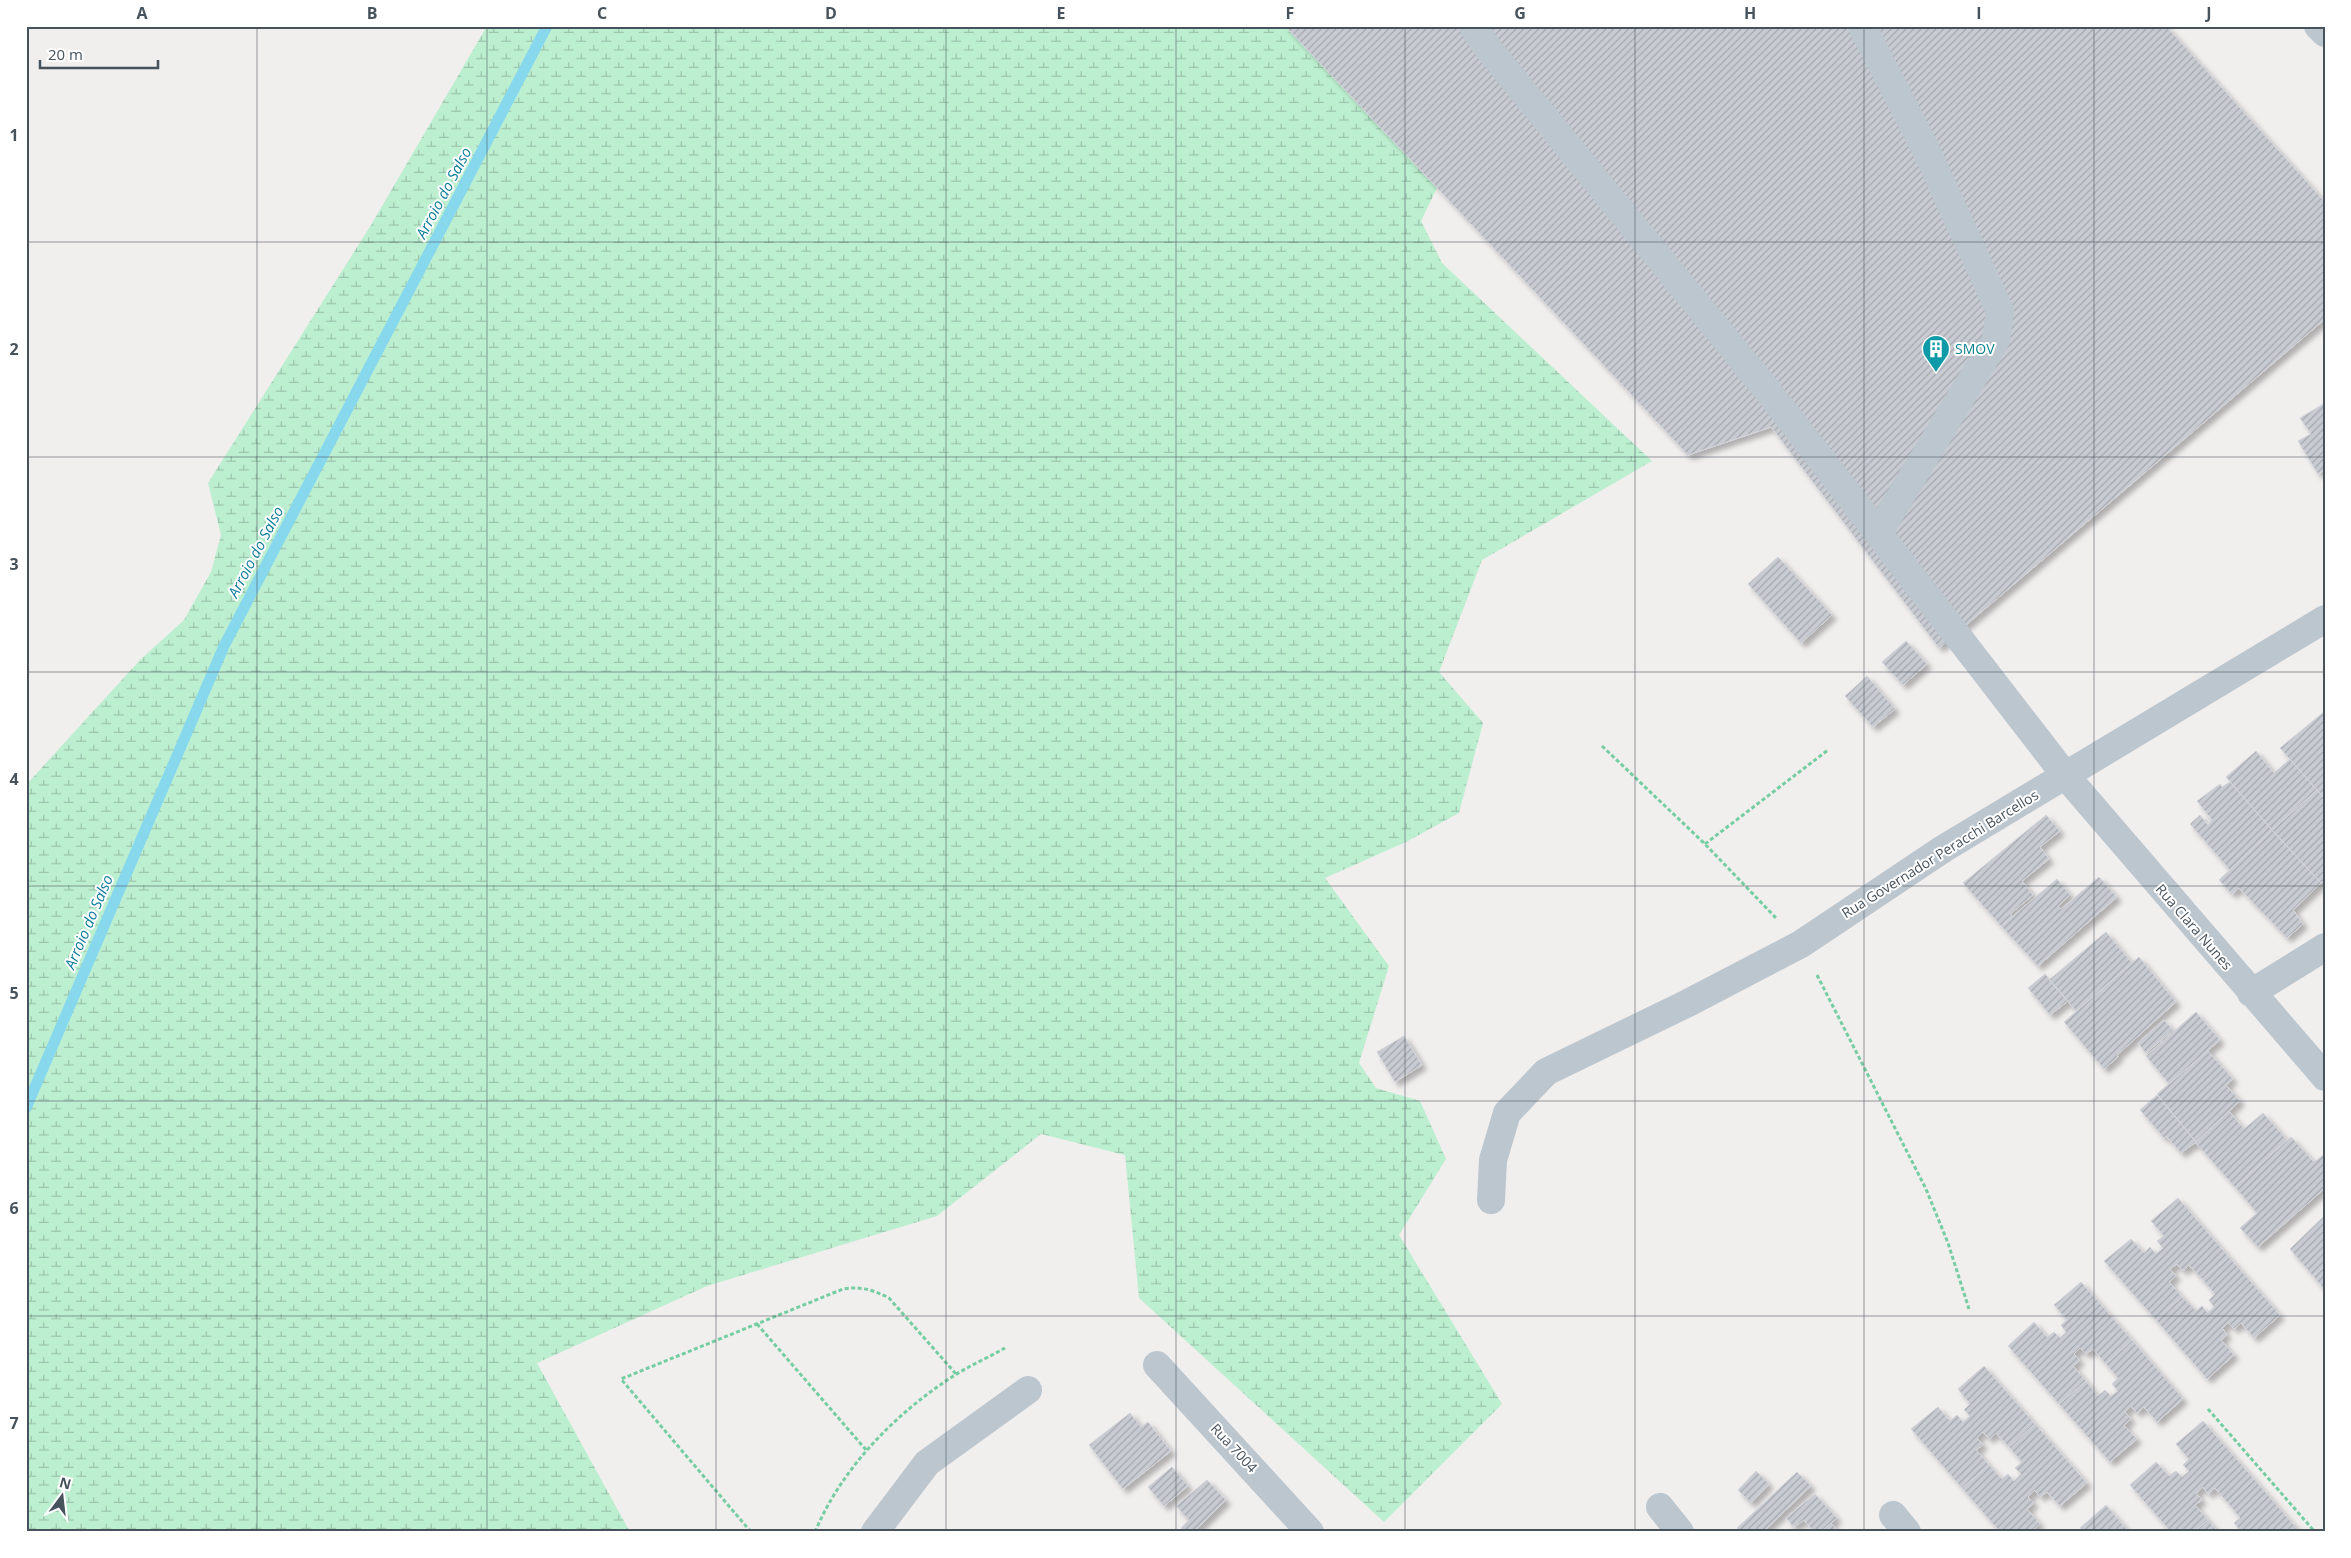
<svg xmlns="http://www.w3.org/2000/svg" width="2351" height="1558" viewBox="0 0 2351 1558" font-family="'Open Sans',sans-serif">
<style>
.wetland{fill:url(#wetland-marsh)}
.lines{fill:none;stroke-linecap:round;stroke-linejoin:round}
.stream{stroke:#88d8ed;stroke-width:11}
.building{fill:url(#building-hatch);stroke:#d2d4da;filter:url(#shadow)}
.path{stroke:#74cea1;stroke-width:3;stroke-dasharray:4 2.5;stroke-linecap:butt}
.minor{stroke:#bcc6ce;stroke-width:28}
.grid{fill:none;stroke:#46525c;stroke-width:1;stroke-opacity:0.55}
.labels{text-anchor:middle;stroke-width:4;stroke-linejoin:round;paint-order:stroke}
.culture-label{font-size:14px;fill:#0d838f;stroke:#fff;text-anchor:start}
.street-label{font-size:14px;fill:#46525c;stroke:#fff}
.water-label{font-size:15px;font-style:italic;fill:#0c7d9c;stroke:#fff}
.neatline{fill:none;stroke:#46525c;stroke-width:2}
.grid-label{font-size:16px;text-anchor:middle;font-weight:bold;fill:#46525c}
</style>
<defs>
<pattern id="wetland-marsh" width="20" height="14" patternUnits="userSpaceOnUse" patternTransform="scale(1.25)"><rect width="20" height="14" fill="#bcefd0"/><path d="M1 5h8M5 5V1M11 12h8M15 12V8" fill="none" stroke="#9bc4ac"/></pattern>
<pattern id="building-hatch" width="6" height="6" patternUnits="userSpaceOnUse" patternTransform="scale(1.25)"><rect width="6" height="6" fill="#c8cbd1"/><path d="M-1 1l2-2M0 6l6-6M5 7l2-2" fill="none" stroke="#a4a7ad"/></pattern>
<filter id="shadow"><feDropShadow dx="4.5" dy="4.5" stdDeviation="2.5" flood-color="#0004"/></filter>
</defs>
<rect width="100%" height="100%" fill="#f1eeee"/>
<!-- wetland -->
<path class="wetland" d="M 487,26 L 1285,26 L 1437,188 L 1421,221 L 1442,263 L 1652,461 L 1482,560 L 1439,672 L 1483,723 L 1459,813 L 1406,842 L 1325,878 L 1389,966 L 1359,1063 L 1376,1088 L 1420,1101 L 1446,1159 L 1399,1235 L 1502,1404 L 1384,1522 L 1139,1298 L 1125,1155 L 1041,1134 L 937,1216 L 707,1286 L 537,1363 L 630,1532 L 26,1532 L 26,785 L 140,660 L 184,620 L 211,572 L 221,535 L 208,483 L 371,225 Z"/>
<g class="lines">
<!-- stream -->
<path class="stream" d="M 26,1108 L 224,646 L 547,26"/>
</g>
<!-- building -->
<path class="building" d="M 1285,26 L 2166,26 L 2325,202 L 2325,319 L 1939,648 L 1771,427 L 1688,455 Z
M 2325,403 L 2325,470 L 2318,474 L 2298,441 L 2311,434 L 2300,418 Z
M 1778,557 L 1832,615 L 1801,643 L 1748,584 Z
M 1906,641 L 1927,664 L 1903,685 L 1882,662 Z
M 1867,676 L 1895,709 L 1873,727 L 1845,696 Z
M 2325,711 L 2325,799 L 2280,748 Z
M 2256,751 L 2274,773 L 2290,759 L 2317,790 L 2272,830 L 2226,777 Z
M 2230,782 L 2272,830 L 2230,870 L 2190,824 L 2200,815 L 2208,825 L 2212,820 L 2197,801 L 2220,784 L 2222,787 Z
M 2317,790 L 2325,799 L 2325,880 L 2321,883 L 2272,830 Z
M 2046,815 L 2060,831 L 2040,847 L 2049,859 L 2022,881 L 2033,895 L 2010,914 L 2012,917 L 2001,926 L 1963,883 Z
M 2272,830 L 2321,883 L 2293,910 L 2303,924 L 2287,938 L 2239,888 L 2232,894 L 2219,880 Z
M 2099,877 L 2117,897 L 2038,966 L 2001,926 L 2057,879 L 2070,895 L 2058,906 L 2061,909 Z
M 2106,932 L 2132,963 L 2076,1011 L 2049,980 Z
M 2139,957 L 2176,1002 L 2117,1055 L 2118,1057 L 2104,1069 L 2064,1022 Z
M 2045,974 L 2068,1001 L 2050,1015 L 2028,988 Z
M 2196,1012 L 2220,1040 L 2169,1084 L 2146,1056 Z
M 2164,1020 L 2173,1030 L 2146,1053 L 2138,1043 Z
M 1404,1036 L 1422,1065 L 1395,1082 L 1377,1052 Z
M 2208,1051 L 2233,1079 L 2226,1085 L 2240,1101 L 2196,1142 L 2157,1094 Z
M 2157,1095 L 2196,1142 L 2181,1153 L 2166,1136 L 2164,1138 L 2140,1110 Z
M 2229,1111 L 2244,1129 L 2263,1113 L 2287,1140 L 2235,1187 L 2195,1142 Z
M 2291,1137 L 2314,1162 L 2325,1154 L 2325,1188 L 2258,1247 L 2240,1228 L 2257,1213 L 2235,1187 Z
M 2178,1198 L 2229,1257 L 2202,1279 L 2189,1265 L 2183,1271 L 2177,1264 L 2170,1269 L 2176,1276 L 2169,1282 L 2182,1297 L 2156,1320 L 2104,1261 L 2131,1239 L 2144,1253 L 2150,1247 L 2156,1254 L 2163,1248 L 2157,1241 L 2164,1236 L 2151,1221 Z
M 2325,1215 L 2325,1266 L 2313,1276 L 2290,1249 Z
M 2229,1257 L 2280,1315 L 2254,1338 L 2241,1323 L 2234,1329 L 2228,1323 L 2222,1328 L 2227,1335 L 2221,1340 L 2234,1355 L 2207,1379 L 2156,1320 L 2182,1297 L 2196,1311 L 2202,1306 L 2208,1313 L 2214,1307 L 2209,1300 L 2215,1294 L 2202,1279 Z
M 2325,1266 L 2325,1290 L 2313,1276 Z
M 2081,1282 L 2132,1340 L 2106,1364 L 2093,1349 L 2086,1354 L 2080,1348 L 2074,1354 L 2080,1360 L 2073,1366 L 2086,1381 L 2059,1404 L 2008,1346 L 2034,1322 L 2047,1337 L 2054,1332 L 2060,1338 L 2066,1332 L 2061,1325 L 2067,1320 L 2054,1305 Z
M 2132,1340 L 2183,1399 L 2157,1422 L 2144,1407 L 2137,1413 L 2131,1406 L 2125,1412 L 2131,1419 L 2124,1425 L 2137,1439 L 2110,1462 L 2059,1404 L 2086,1381 L 2098,1396 L 2105,1390 L 2111,1396 L 2118,1391 L 2112,1384 L 2118,1378 L 2106,1364 Z
M 1984,1366 L 2035,1424 L 2009,1447 L 1996,1433 L 1989,1439 L 1983,1432 L 1977,1438 L 1983,1445 L 1976,1450 L 1989,1465 L 1962,1488 L 1911,1429 L 1938,1407 L 1950,1421 L 1957,1415 L 1963,1422 L 1970,1416 L 1964,1410 L 1970,1404 L 1958,1389 Z
M 1130,1413 L 1141,1427 L 1148,1422 L 1171,1451 L 1123,1489 L 1089,1445 Z
M 2203,1421 L 2254,1479 L 2228,1503 L 2215,1488 L 2208,1494 L 2203,1487 L 2196,1493 L 2202,1500 L 2195,1505 L 2208,1520 L 2194,1532 L 2171,1532 L 2130,1485 L 2156,1462 L 2169,1476 L 2176,1471 L 2182,1477 L 2189,1471 L 2183,1465 L 2189,1459 L 2176,1444 Z
M 2035,1424 L 2087,1483 L 2060,1506 L 2047,1492 L 2040,1497 L 2035,1490 L 2028,1497 L 2034,1503 L 2027,1509 L 2040,1524 L 2031,1532 L 2000,1532 L 1962,1488 L 1989,1465 L 2002,1479 L 2008,1474 L 2014,1481 L 2021,1474 L 2015,1468 L 2022,1462 L 2009,1447 Z
M 1172,1467 L 1188,1486 L 1164,1506 L 1148,1487 Z
M 1756,1471 L 1769,1484 L 1751,1503 L 1738,1490 Z
M 1797,1472 L 1811,1486 L 1763,1532 L 1741,1532 L 1737,1528 Z
M 2254,1479 L 2300,1532 L 2238,1532 L 2240,1530 L 2234,1523 L 2240,1518 L 2228,1503 Z
M 1207,1480 L 1226,1500 L 1194,1532 L 1185,1532 L 1181,1528 L 1189,1520 L 1176,1506 Z
M 1815,1494 L 1837,1518 L 1821,1532 L 1814,1532 L 1804,1520 L 1794,1527 L 1786,1518 Z
M 2106,1505 L 2129,1532 L 2083,1532 L 2080,1528 Z
M 2208,1520 L 2218,1532 L 2194,1532 Z
M 1831,1523 L 1839,1532 L 1821,1532 Z"/>
<g class="lines">
<!-- path -->
<path class="path" d="M 1602,746 L 1705,844 L 1776,918
M 1705,844 L 1828,750
M 1817,975 L 1926,1189 L 1948,1243 L 1969,1309
M 757,1324 L 867,1451
M 2208,1409 L 2315,1532
M 751,1532 L 621,1379 L 843,1289 C 860,1286 874,1290 889,1298 L 956,1374
M 815,1532 C 842,1467 897,1412 955,1375 C 971,1365 989,1357 1005,1348"/>
<!-- minor -->
<path class="minor" d="M 1473,26 L 1487,47 L 1780,406 L 2065,775 L 2325,1077
M 1862,26 L 1927,152 L 2000,311 L 1996,340 L 1878,533
M 2318,26 L 2325,33
M 2251,993 L 2325,947
M 1491,1200 L 1493,1160 L 1507,1113 L 1546,1072 L 1688,1003 L 1801,944 L 1943,849 L 2325,619
M 1157,1365 L 1310,1532
M 1660,1507 L 1680,1532
M 1893,1515 L 1907,1532
M 875,1532 L 927,1463 L 1028,1390"/>
</g>
<!-- grid -->
<path class="grid" d="M 257,26 L 257,1532M 487,26 L 487,1532M 716,26 L 716,1532M 946,26 L 946,1532M 1176,26 L 1176,1532M 1405,26 L 1405,1532M 1635,26 L 1635,1532M 1864,26 L 1864,1532M 2094,26 L 2094,1532M 26,242 L 2325,242M 26,457 L 2325,457M 26,672 L 2325,672M 26,886 L 2325,886M 26,1101 L 2325,1101M 26,1316 L 2325,1316"/>
<!-- icons -->
<defs>
<symbol id="building-pin" viewBox="-11 -11 22 30"><path d="M0 17L-7.5 6A9.5 9.5 0 1 1 7.5 6Z" fill="#0f9aa8" stroke="#fff"/><path d="M-4-6H4V6H1V3H-1V6H-4ZM-2.5-4.3h1.7v1.8h-1.7ZM.8-4.3h1.7v1.8H.8ZM-2.5-1h1.7V.8h-1.7ZM.8-1h1.7V.8H.8Z" fill="#fff"/></symbol>
</defs>
<g fill-rule="evenodd">
<use href="#building-pin" x="1920" y="333" width="32" height="43"/>
</g>
<g class="labels">
<!-- culture labels -->
<g class="culture-label">
<text x="1955" y="354">SMOV</text>
</g>
<!-- street labels -->
<g class="street-label">
<text transform="translate(1940 854) rotate(-32)" y="5">Rua Governador Peracchi Barcellos</text>
<text transform="translate(2194 927) rotate(49)" y="5">Rua Clara Nunes</text>
<text transform="translate(1234 1448) rotate(47)" y="5">Rua 7004</text>
</g>
<!-- water labels -->
<g class="water-label">
<text transform="translate(444 193) rotate(-62)" y="5">Arroio do Salso</text>
<text transform="translate(256 552) rotate(-62)" y="5">Arroio do Salso</text>
<text transform="translate(89 922) rotate(-67)" y="5">Arroio do Salso</text>
</g>
</g>
<!-- border -->
<rect width="2351" height="1558" fill="none" stroke="#ffffff" stroke-width="55"/>
<!-- north arrow -->
<g transform="translate(62 1496) rotate(15)" stroke="#ffffff" stroke-width="4" paint-order="stroke">
<path d="M0-4L9 19L0 12L-9 19Z" fill="#46525c"/>
<text y="-8" font-size="14" font-weight="bold" text-anchor="middle" fill="#46525c">N</text>
</g>
<!-- scale -->
<path d="M40 60v8h118v-8" fill="none" stroke="#46525c" stroke-width="2.5"/>
<text x="48" y="60" font-size="15" fill="#46525c" stroke="#ffffff" stroke-width="4" paint-order="stroke">20 m</text>
<rect x="28" y="28" width="2296" height="1502" class="neatline"/>
<g class="grid-label">
<text x="142" y="19">A</text>
<text x="372" y="19">B</text>
<text x="602" y="19">C</text>
<text x="831" y="19">D</text>
<text x="1061" y="19">E</text>
<text x="1290" y="19">F</text>
<text x="1520" y="19">G</text>
<text x="1750" y="19">H</text>
<text x="1979" y="19">I</text>
<text x="2209" y="19">J</text>
<text x="14" y="141">1</text>
<text x="14" y="355">2</text>
<text x="14" y="570">3</text>
<text x="14" y="785">4</text>
<text x="14" y="999">5</text>
<text x="14" y="1214">6</text>
<text x="14" y="1429">7</text>
</g>
</svg>
